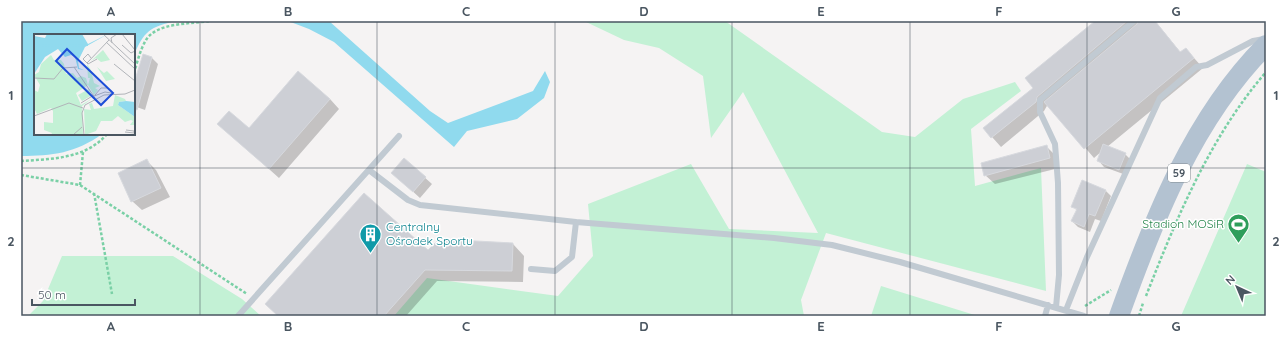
<svg xmlns="http://www.w3.org/2000/svg" width="1287" height="337" viewBox="0 0 1287 337" font-family="Quicksand,sans-serif">
<style>
.green{fill:#c3f1d5}
.water{fill:#90daee}
.shadow{fill:#0003}
.building{fill:#cdcfd5;stroke:#d7d9de}
.lines{fill:none;stroke-linecap:round;stroke-linejoin:round}
.path{stroke:#7ad0a6;stroke-width:2.5;stroke-dasharray:3 2;stroke-linecap:butt}
.service{stroke:#c1cad2;stroke-width:6}
.primary{stroke:#b3c2d1;stroke-width:20}
.grid{fill:none;stroke:#4a5661;stroke-width:1;stroke-opacity:0.55}
.labels{text-anchor:middle;stroke-width:3;stroke-linejoin:round;paint-order:stroke}
.shield{fill:#fff;stroke:#808990;stroke-width:1}
.shield-label{font-size:11px;font-weight:bold;fill:#4a5661}
.leisure-label{font-size:12px;fill:#27864d;stroke:#fff;text-anchor:end}
.culture-label{font-size:12px;fill:#0d838f;stroke:#fff;text-anchor:start}
.inset-river{fill:none;stroke:#90daee;stroke-width:2}
.inset-road{fill:none;stroke:#b1b4b9;stroke-width:1}
.view{fill:#1d4ed8;fill-opacity:0.15;stroke:#1d4ed8;stroke-width:2}
.inset-edge{fill:none;stroke:#4a5661;stroke-width:2}
.neatline{fill:none;stroke:#4a5661;stroke-width:1.5}
.grid-label{font-size:13px;text-anchor:middle;font-weight:bold;fill:#4a5661}
</style>
<rect width="100%" height="100%" fill="#f5f3f3"/>
<!-- green -->
<path class="green" d="M 584,21 L 725,21 L 882,132 L 915,137 L 963,99 L 1015,82 L 1021,91 L 971,129 L 975,186 L 1041,168 L 1046,291 L 826,233 L 801,300 L 804,316 L 394,316 L 427,278 L 558,296 L 593,256 L 588,204 L 691,164 L 729,229 L 818,233 L 743,92 L 711,138 L 703,76 L 659,48 L 624,40 Z
M 1247,164 L 1266,172 L 1266,316 L 1181,316 Z
M 62,256 L 173,256 L 242,299 L 261,316 L 28,316 L 43,301 Z
M 881,286 L 978,316 L 871,316 Z"/>
<!-- water -->
<path class="water" d="M 21,21 L 176,21 C 150,27 144,31 134,55 L 134,35 L 35,35 L 35,134 L 102,134 C 76,153 52,156 21,156 Z
M 288,21 L 329,21 L 430,111 L 448,123 L 533,91 L 545,71 L 550,82 L 544,98 L 517,119 L 467,131 L 454,147 L 334,42 L 309,29 Z"/>
<!-- shadow -->
<path class="shadow" d="M 1096,21 L 1155,21 L 1181,53 L 1186,49 L 1203,68 L 1107,147 L 1125,154 L 1132,161 L 1126,175 L 1104,167 L 1098,160 L 1102,151 L 1094,158 L 1048,104 L 1044,111 L 1001,147 L 984,128 L 1034,88 Z
M 144,55 L 152,58 L 158,64 L 145,110 L 134,106 L 134,87 Z
M 330,99 L 339,109 L 279,178 L 218,124 L 249,129 Z
M 1047,147 L 1056,156 L 1059,168 L 995,184 L 985,175 Z
M 404,159 L 432,184 L 420,198 L 399,179 Z
M 147,161 L 156,170 L 170,197 L 142,210 L 132,201 Z
M 1105,190 L 1111,196 L 1101,221 L 1095,219 L 1090,232 L 1078,227 L 1072,221 L 1077,211 L 1073,206 Z
M 513,244 L 524,256 L 523,282 L 437,281 L 406,316 L 278,316 L 266,304 L 429,251 Z"/>
<!-- building -->
<path class="building" d="M 1095,21 L 1127,21 L 1037,97 L 1036,102 L 991,138 L 983,128 L 1033,88 L 1025,78 Z
M 1138,21 L 1155,21 L 1180,52 L 1186,48 L 1194,58 L 1084,149 L 1044,102 L 1137,24 Z
M 143,54 L 152,57 L 137,110 L 134,109 L 134,83 Z
M 298,71 L 330,99 L 269,169 L 217,124 L 229,111 L 249,128 Z
M 1103,144 L 1126,153 L 1119,170 L 1097,161 Z
M 1047,145 L 1050,158 L 984,176 L 981,163 Z
M 404,158 L 426,177 L 413,192 L 391,173 Z
M 147,159 L 161,188 L 131,202 L 118,173 Z
M 1082,180 L 1106,190 L 1095,216 L 1089,214 L 1084,227 L 1071,221 L 1077,209 L 1071,207 Z
M 364,193 L 428,250 L 439,239 L 513,243 L 512,271 L 425,270 L 384,316 L 278,316 L 265,304 Z"/>
<g class="lines">
<!-- path -->
<path class="path" d="M 134,73 C 137,63 140,50 146,40 C 157,22 192,24 210,21
M 21,161 C 51,159 86,159 107,134
M 21,175 L 80,185 L 247,294
M 80,185 L 83,152
M 94,193 L 112,294
M 1146,296 C 1177,217 1210,137 1266,72
M 1085,306 L 1111,290
M 1139,316 L 1143,303"/>
<!-- service -->
<path class="service" d="M 369,170 L 408,200 L 420,205 L 576,222 L 774,238 L 832,245 L 900,262 L 1084,316
M 531,269 L 555,271 L 572,257 L 576,222
M 1056,307 L 1059,275 L 1058,183 L 1055,144 L 1040,112 L 1040,100 L 1134,21
M 1066,310 L 1087,257 L 1160,98 L 1196,67 L 1207,65 L 1253,41 L 1264,39
M 238,316 L 399,136
M 1045,316 L 1048,305"/>
<!-- primary -->
<path class="primary" d="M 1119,316 C 1153,221 1193,118 1266,45"/>
</g>
<!-- grid -->
<path class="grid" d="M 200,21 L 200,316M 377,21 L 377,316M 555,21 L 555,316M 732,21 L 732,316M 910,21 L 910,316M 1087,21 L 1087,316M 21,168 L 1266,168"/>
<!-- icons -->
<defs>
<symbol id="stadium-pin" viewBox="-11 -11 22 30"><path d="M0 17L-7.5 6A9.5 9.5 0 1 1 7.5 6Z" fill="#2e9e5b" stroke="#fff"/><path d="M0-5a6.5 5 0 1 0 0 10a6.5 5 0 1 0 0-10ZM-3.5-1.8h7v3.6h-7Z" fill="#fff"/></symbol>
<symbol id="building-pin" viewBox="-11 -11 22 30"><path d="M0 17L-7.5 6A9.5 9.5 0 1 1 7.5 6Z" fill="#0f9aa8" stroke="#fff"/><path d="M-4-6H4V6H1V3H-1V6H-4ZM-2.5-4.3h1.7v1.8h-1.7ZM.8-4.3h1.7v1.8H.8ZM-2.5-1h1.7V.8h-1.7ZM.8-1h1.7V.8H.8Z" fill="#fff"/></symbol>
</defs>
<g fill-rule="evenodd">
<use href="#stadium-pin" x="1226" y="212" width="25" height="34"/>
<use href="#building-pin" x="358" y="222" width="25" height="34"/>
</g>
<g class="labels">
<!-- shield labels -->
<rect class="shield" x="1168" y="164" width="22" height="18" rx="3"/>
<g class="shield-label">
<text x="1179" y="177">59</text>
</g>
<!-- leisure labels -->
<g class="leisure-label">
<text x="1224" y="228">Stadion MOSiR</text>
</g>
<!-- culture labels -->
<g class="culture-label">
<text x="386" y="231">Centralny<tspan x="386" dy="14">Ośrodek Sportu</tspan></text>
</g>
</g>
<!-- overview -->
<g transform="translate(34 34)">
<rect width="101" height="101" fill="#f5f3f3"/>
<path d="M 69,16 L 76,26 L 67,28 L 62,24 L 57,27 ZM 17,21 L 20,26 L 27,26 L 30,30 L 32,40 L 39,39 L 43,44 L 47,42 L 52,44 L 54,51 L 56,44 L 54,44 L 53,30 L 57,36 L 60,49 L 66,52 L 61,54 L 64,56 L 60,61 L 54,51 L 42,59 L 47,71 L 59,64 L 48,72 L 49,101 L 17,101 L 18,99 L 10,96 L 10,88 L 19,89 L 19,77 L 17,74 L 3,80 L 0,74 L 0,56 L 4,58 L 6,51 L 0,41 L 5,38 L 7,30 ZM 63,33 L 70,39 L 73,37 L 81,45 L 72,47 ZM 55,55 L 58,61 L 48,67 L 44,61 ZM 81,61 L 91,65 L 92,67 L 85,68 L 84,71 L 101,83 L 101,91 L 96,91 L 99,87 L 97,86 L 91,88 L 84,82 L 78,87 L 67,87 L 62,97 L 51,101 L 50,75 L 57,76 L 55,70 L 58,69 L 60,75 L 79,72 Z" fill="#c3f1d5"/>
<path d="M 13,0 L 48,0 L 54,10 L 74,0 L 51,13 L 44,27 L 45,34 L 50,36 L 44,35 L 41,23 L 37,21 L 31,23 L 24,15 L 11,23 L 0,40 L 0,2 L 11,4 ZM 92,67 L 101,68 L 101,83 L 84,71 L 85,68 Z" fill="#90daee"/>
<path class="inset-river" d="M 0,12 L 54,11"/>
<path class="inset-road" d="M 69,0 L 101,30M 88,0 L 101,16M 72,8 L 101,35M 78,9 L 77,4 L 83,0M 88,11 L 97,19 L 101,17M 57,24 L 54,20 L 49,25 L 54,30 L 63,25M 53,29 L 75,6M 80,30 L 101,47M 40,33 L 61,64M 0,44 L 20,45 L 29,34 L 43,33M 61,61 L 67,54 L 73,54M 60,62 L 71,58 L 77,59M 47,69 L 60,61M 0,82 L 35,69 L 49,74M 91,98 L 100,99 L 100,97 L 92,96M 39,101 L 48,93M 50,101 L 48,79 L 51,71 L 70,61 L 91,60 L 101,56"/>
<path class="view" d="M 33,15 L 79,59 L 67,71 L 22,27 Z"/>
<rect width="101" height="101" class="inset-edge"/>
</g>
<!-- border -->
<rect width="1287" height="337" fill="none" stroke="#ffffff" stroke-width="44"/>
<!-- north arrow -->
<g transform="translate(1237 287) rotate(316)" stroke="#ffffff" stroke-width="3" paint-order="stroke">
<path d="M0-3L7 15L0 10L-7 15Z" fill="#4a5661"/>
<text y="-6" font-size="11" font-weight="bold" text-anchor="middle" fill="#4a5661">N</text>
</g>
<!-- scale -->
<path d="M32 299v6h103v-6" fill="none" stroke="#4a5661" stroke-width="2"/>
<text x="38" y="299" font-size="12" fill="#4a5661" stroke="#ffffff" stroke-width="3" paint-order="stroke">50 m</text>
<rect x="22" y="22" width="1243" height="293" class="neatline"/>
<g class="grid-label">
<text x="111" y="16">A</text>
<text x="288" y="16">B</text>
<text x="466" y="16">C</text>
<text x="644" y="16">D</text>
<text x="821" y="16">E</text>
<text x="999" y="16">F</text>
<text x="1176" y="16">G</text>
<text x="11" y="100">1</text>
<text x="1276" y="100">1</text>
<text x="11" y="246">2</text>
<text x="1276" y="246">2</text>
<text x="111" y="331">A</text>
<text x="288" y="331">B</text>
<text x="466" y="331">C</text>
<text x="644" y="331">D</text>
<text x="821" y="331">E</text>
<text x="999" y="331">F</text>
<text x="1176" y="331">G</text>
</g>
</svg>
